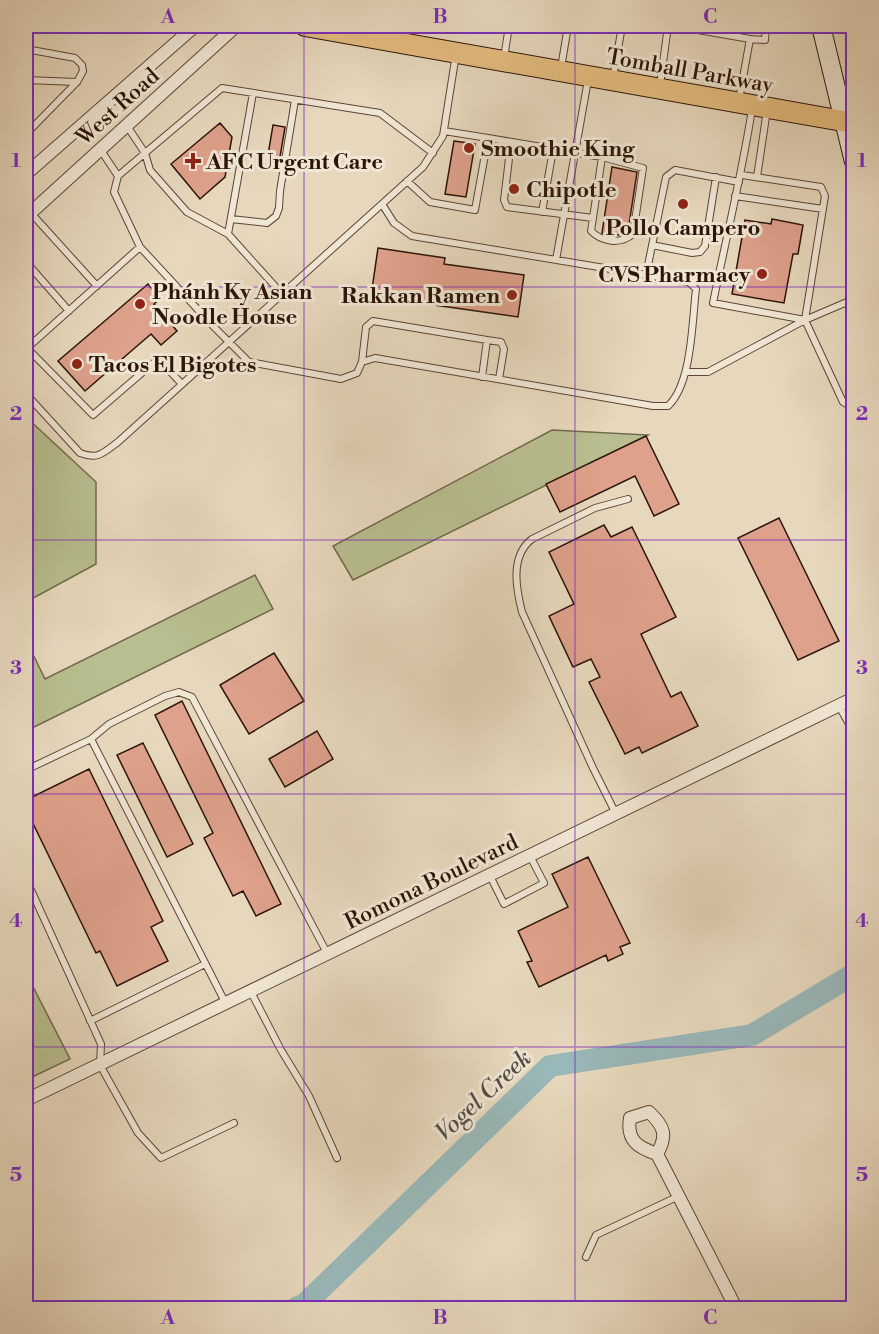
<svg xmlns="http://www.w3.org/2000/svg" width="879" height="1334" viewBox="0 0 879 1334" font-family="'Libre Bodoni',serif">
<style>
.green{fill:#b8be8f;stroke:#72694c;stroke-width:1.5}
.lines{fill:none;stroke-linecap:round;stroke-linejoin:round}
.river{stroke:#99b8b9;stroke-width:22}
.building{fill:#dea18b;stroke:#2d1409;stroke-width:1.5}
.lane-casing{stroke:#5c4536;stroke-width:8}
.street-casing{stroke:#5c4536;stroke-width:14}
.secondary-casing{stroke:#2d1409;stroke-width:20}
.primary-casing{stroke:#2d1409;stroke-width:22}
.lane{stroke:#efe6d4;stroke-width:6}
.street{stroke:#efe6d4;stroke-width:12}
.secondary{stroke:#efe6d4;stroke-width:18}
.primary{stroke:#e4bc7e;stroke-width:20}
.grid{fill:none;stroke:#7b2cbf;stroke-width:1.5;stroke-opacity:0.55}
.poi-dot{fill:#8f2418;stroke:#efe6d4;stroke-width:2}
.labels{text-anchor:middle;stroke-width:6;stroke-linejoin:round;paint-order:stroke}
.street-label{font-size:22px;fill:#2d1409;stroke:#efe6d4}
.poi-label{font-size:22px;font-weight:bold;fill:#2d1409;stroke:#efe6d4;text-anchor:start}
.water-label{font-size:24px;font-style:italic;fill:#534d47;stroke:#efe6d4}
.neatline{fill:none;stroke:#7b2cbf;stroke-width:2}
.grid-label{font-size:20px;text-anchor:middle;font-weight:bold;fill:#7b2cbf}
</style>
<rect width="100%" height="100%" fill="#e7d8bd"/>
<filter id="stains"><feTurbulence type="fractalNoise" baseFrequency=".00333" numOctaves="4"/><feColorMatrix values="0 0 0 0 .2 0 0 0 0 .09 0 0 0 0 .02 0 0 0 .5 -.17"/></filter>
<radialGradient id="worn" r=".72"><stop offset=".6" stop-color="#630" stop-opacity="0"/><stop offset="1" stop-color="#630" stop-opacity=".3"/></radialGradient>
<!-- green -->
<path class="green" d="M 26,417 L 96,482 L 96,564 L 26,602 Z
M 552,430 L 648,435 L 353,580 L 333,546 Z
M 255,575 L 273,609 L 26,731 L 26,640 L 45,679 Z
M 26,973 L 70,1059 L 26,1080 Z"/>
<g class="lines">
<!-- river -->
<path class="river" d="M 296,1308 L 305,1304 L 550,1066 L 752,1035 L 854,974"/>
</g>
<!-- building -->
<path class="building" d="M 220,123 L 232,137 L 225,177 L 200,199 L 171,164 Z
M 273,125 L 285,127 L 278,169 L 271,168 L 273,156 L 268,155 Z
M 454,141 L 475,144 L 466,197 L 445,194 Z
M 612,167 L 637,172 L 628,231 L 619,235 L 602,233 Z
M 772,219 L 803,225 L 798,254 L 793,254 L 784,303 L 732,294 L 745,220 L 771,224 Z
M 378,248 L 445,258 L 444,264 L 524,275 L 518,317 L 371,296 Z
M 148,284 L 160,299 L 154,304 L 177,331 L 161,345 L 151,334 L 85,391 L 58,361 Z
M 646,436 L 679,504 L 654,516 L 635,476 L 560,512 L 546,484 Z
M 779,518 L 839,641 L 798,660 L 738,538 Z
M 604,525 L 611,537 L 632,527 L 676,617 L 641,634 L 671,697 L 681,692 L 698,726 L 642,753 L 639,747 L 625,754 L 589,682 L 600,677 L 591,659 L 573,667 L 549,616 L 574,604 L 549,552 Z
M 274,653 L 304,701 L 249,734 L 220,685 Z
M 182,701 L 281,904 L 256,916 L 243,891 L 233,896 L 204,838 L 213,833 L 155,715 Z
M 317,731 L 333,759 L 285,787 L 269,759 Z
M 143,743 L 193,844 L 167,857 L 117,755 Z
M 89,769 L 163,921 L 151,927 L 168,961 L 117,986 L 100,951 L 96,953 L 26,809 L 26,800 Z
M 588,857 L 630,943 L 620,947 L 623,954 L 608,961 L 606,955 L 539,987 L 527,962 L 532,961 L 518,931 L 568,907 L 552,874 Z"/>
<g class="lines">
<defs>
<path id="lane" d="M 675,26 L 750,39 L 739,100
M 748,39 L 765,40 L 766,26
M 26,49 L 75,58 L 82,65 L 83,71 L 77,82 L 26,134
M 504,58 L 509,26
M 561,68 L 568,26
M 613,78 L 622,26
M 26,80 L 77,82
M 660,85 L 668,26
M 752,109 C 742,174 726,238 713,303 L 805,320 L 843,402 L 854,408
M 127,126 L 145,153 L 222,88 L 380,113 L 433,153
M 488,138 L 602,157 L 593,218 L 507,207 L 504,200 L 511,142
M 100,149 L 118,176
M 742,175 L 821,187 L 825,196 L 805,320
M 757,177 L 767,110
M 407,181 L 430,202 L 475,210 L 488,138 L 444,131
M 735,196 L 823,209
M 542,212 L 553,150
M 31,213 L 97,286
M 593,218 L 591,231 C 602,242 620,245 633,234 L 643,168 L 602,157
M 231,219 L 267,223 L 276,216 L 279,208 L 280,191 L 295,100
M 228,234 L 253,93
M 652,245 L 692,253 L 700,252 L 705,246 L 716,177
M 556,260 L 588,80
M 26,262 L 69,311
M 646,275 L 666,177 L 675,170 L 739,182
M 282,294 L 228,234 L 187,212 L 150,170 L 145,153 L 118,176 L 114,192 L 140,247 L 214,327 L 249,362 L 341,379 L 357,373 L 362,362 L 375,358 L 653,406 L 668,406 C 692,384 692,322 696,289 L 689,282 L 412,236 L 394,223 L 382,204
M 487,340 L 501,342 L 504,349 L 499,379
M 27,348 L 93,415 L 158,359 L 182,384
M 26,349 L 140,247
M 362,362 L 366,327 L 373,321 L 487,340 L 482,377
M 686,372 L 708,372 L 805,320 L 854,299
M 26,394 L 80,453 C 98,460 103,453 118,442 L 423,167 L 443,136 L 456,54
M 839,706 L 854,733
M 91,739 L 109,724 L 165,696 L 179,692 L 192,697 L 327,953
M 26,770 L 91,739 L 226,1004
M 616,814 L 593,768 L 522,612 C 516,588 510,556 532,539 L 595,508 L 628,499
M 490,876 L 504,904 L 544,883 L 530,856
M 26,879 L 101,1044 L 100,1065 L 138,1133 L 161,1158 L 234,1123
M 251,992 L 281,1050 L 309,1096 L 337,1158
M 90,1021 L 205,964
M 26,1048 L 26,1061
M 586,1257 L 596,1235 L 679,1196"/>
<path id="street" d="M 26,174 L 195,26
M 26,217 L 236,26
M 26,1100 L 854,698
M 657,1154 C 668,1135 664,1126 649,1112 L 630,1118 C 626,1141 639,1148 657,1154 L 736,1308"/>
<path id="secondary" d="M 821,26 L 854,162
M 852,26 L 854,30"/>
<path id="primary" d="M 305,26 L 854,123"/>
</defs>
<!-- lane casing -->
<use href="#lane" class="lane-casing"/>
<!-- street casing -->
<use href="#street" class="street-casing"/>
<!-- secondary casing -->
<use href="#secondary" class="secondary-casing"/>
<!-- primary casing -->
<use href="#primary" class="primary-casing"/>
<!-- lane -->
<use href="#lane" class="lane"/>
<!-- street -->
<use href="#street" class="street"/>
<!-- secondary -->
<use href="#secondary" class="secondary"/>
<!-- primary -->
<use href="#primary" class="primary"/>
</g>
<!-- grid -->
<path class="grid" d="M 304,26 L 304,1308M 575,26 L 575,1308M 26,287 L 854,287M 26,540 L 854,540M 26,794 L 854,794M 26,1047 L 854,1047"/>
<!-- markers -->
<g class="poi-dot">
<circle cx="469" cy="148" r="6"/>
<path d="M190 152h6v6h6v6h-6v6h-6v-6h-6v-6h6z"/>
<circle cx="514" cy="189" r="6"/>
<circle cx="683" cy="204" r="6"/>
<circle cx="762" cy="274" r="6"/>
<circle cx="512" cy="295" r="6"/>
<circle cx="140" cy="304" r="6"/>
<circle cx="77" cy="364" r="6"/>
</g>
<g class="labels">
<!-- street labels -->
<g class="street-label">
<text transform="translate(690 70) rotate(10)" y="8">Tomball Parkway</text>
<text transform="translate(117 106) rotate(-42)" y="8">West Road</text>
<text transform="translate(431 881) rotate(-26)" y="8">Romona Boulevard</text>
</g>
<!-- poi labels -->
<g class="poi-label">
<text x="481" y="156">Smoothie King</text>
<text x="206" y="169">AFC Urgent Care</text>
<text x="526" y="197">Chipotle</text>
<text x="683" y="235" text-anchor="middle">Pollo Campero</text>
<text x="750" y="282" text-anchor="end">CVS Pharmacy</text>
<text x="152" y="299">Phánh Ky Asian<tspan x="152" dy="25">Noodle House</tspan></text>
<text x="500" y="303" text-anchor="end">Rakkan Ramen</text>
<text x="89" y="372">Tacos El Bigotes</text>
</g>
<!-- water labels -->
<g class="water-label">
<text transform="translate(483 1095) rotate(-43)" y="8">Vogel Creek</text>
</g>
</g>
<!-- margin -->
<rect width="879" height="1334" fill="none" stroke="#e7d8bd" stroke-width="66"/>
<rect x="33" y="33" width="813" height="1268" class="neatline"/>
<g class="grid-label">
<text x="168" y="23">A</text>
<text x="440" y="23">B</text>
<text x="710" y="23">C</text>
<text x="16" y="167">1</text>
<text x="862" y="167">1</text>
<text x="16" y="420">2</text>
<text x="862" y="420">2</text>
<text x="16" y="674">3</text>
<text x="862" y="674">3</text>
<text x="16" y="927">4</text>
<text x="862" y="927">4</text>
<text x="16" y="1181">5</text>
<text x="862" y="1181">5</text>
<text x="168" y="1324">A</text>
<text x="440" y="1324">B</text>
<text x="710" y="1324">C</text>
</g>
<rect width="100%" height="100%" filter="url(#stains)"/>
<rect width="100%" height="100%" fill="url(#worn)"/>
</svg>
